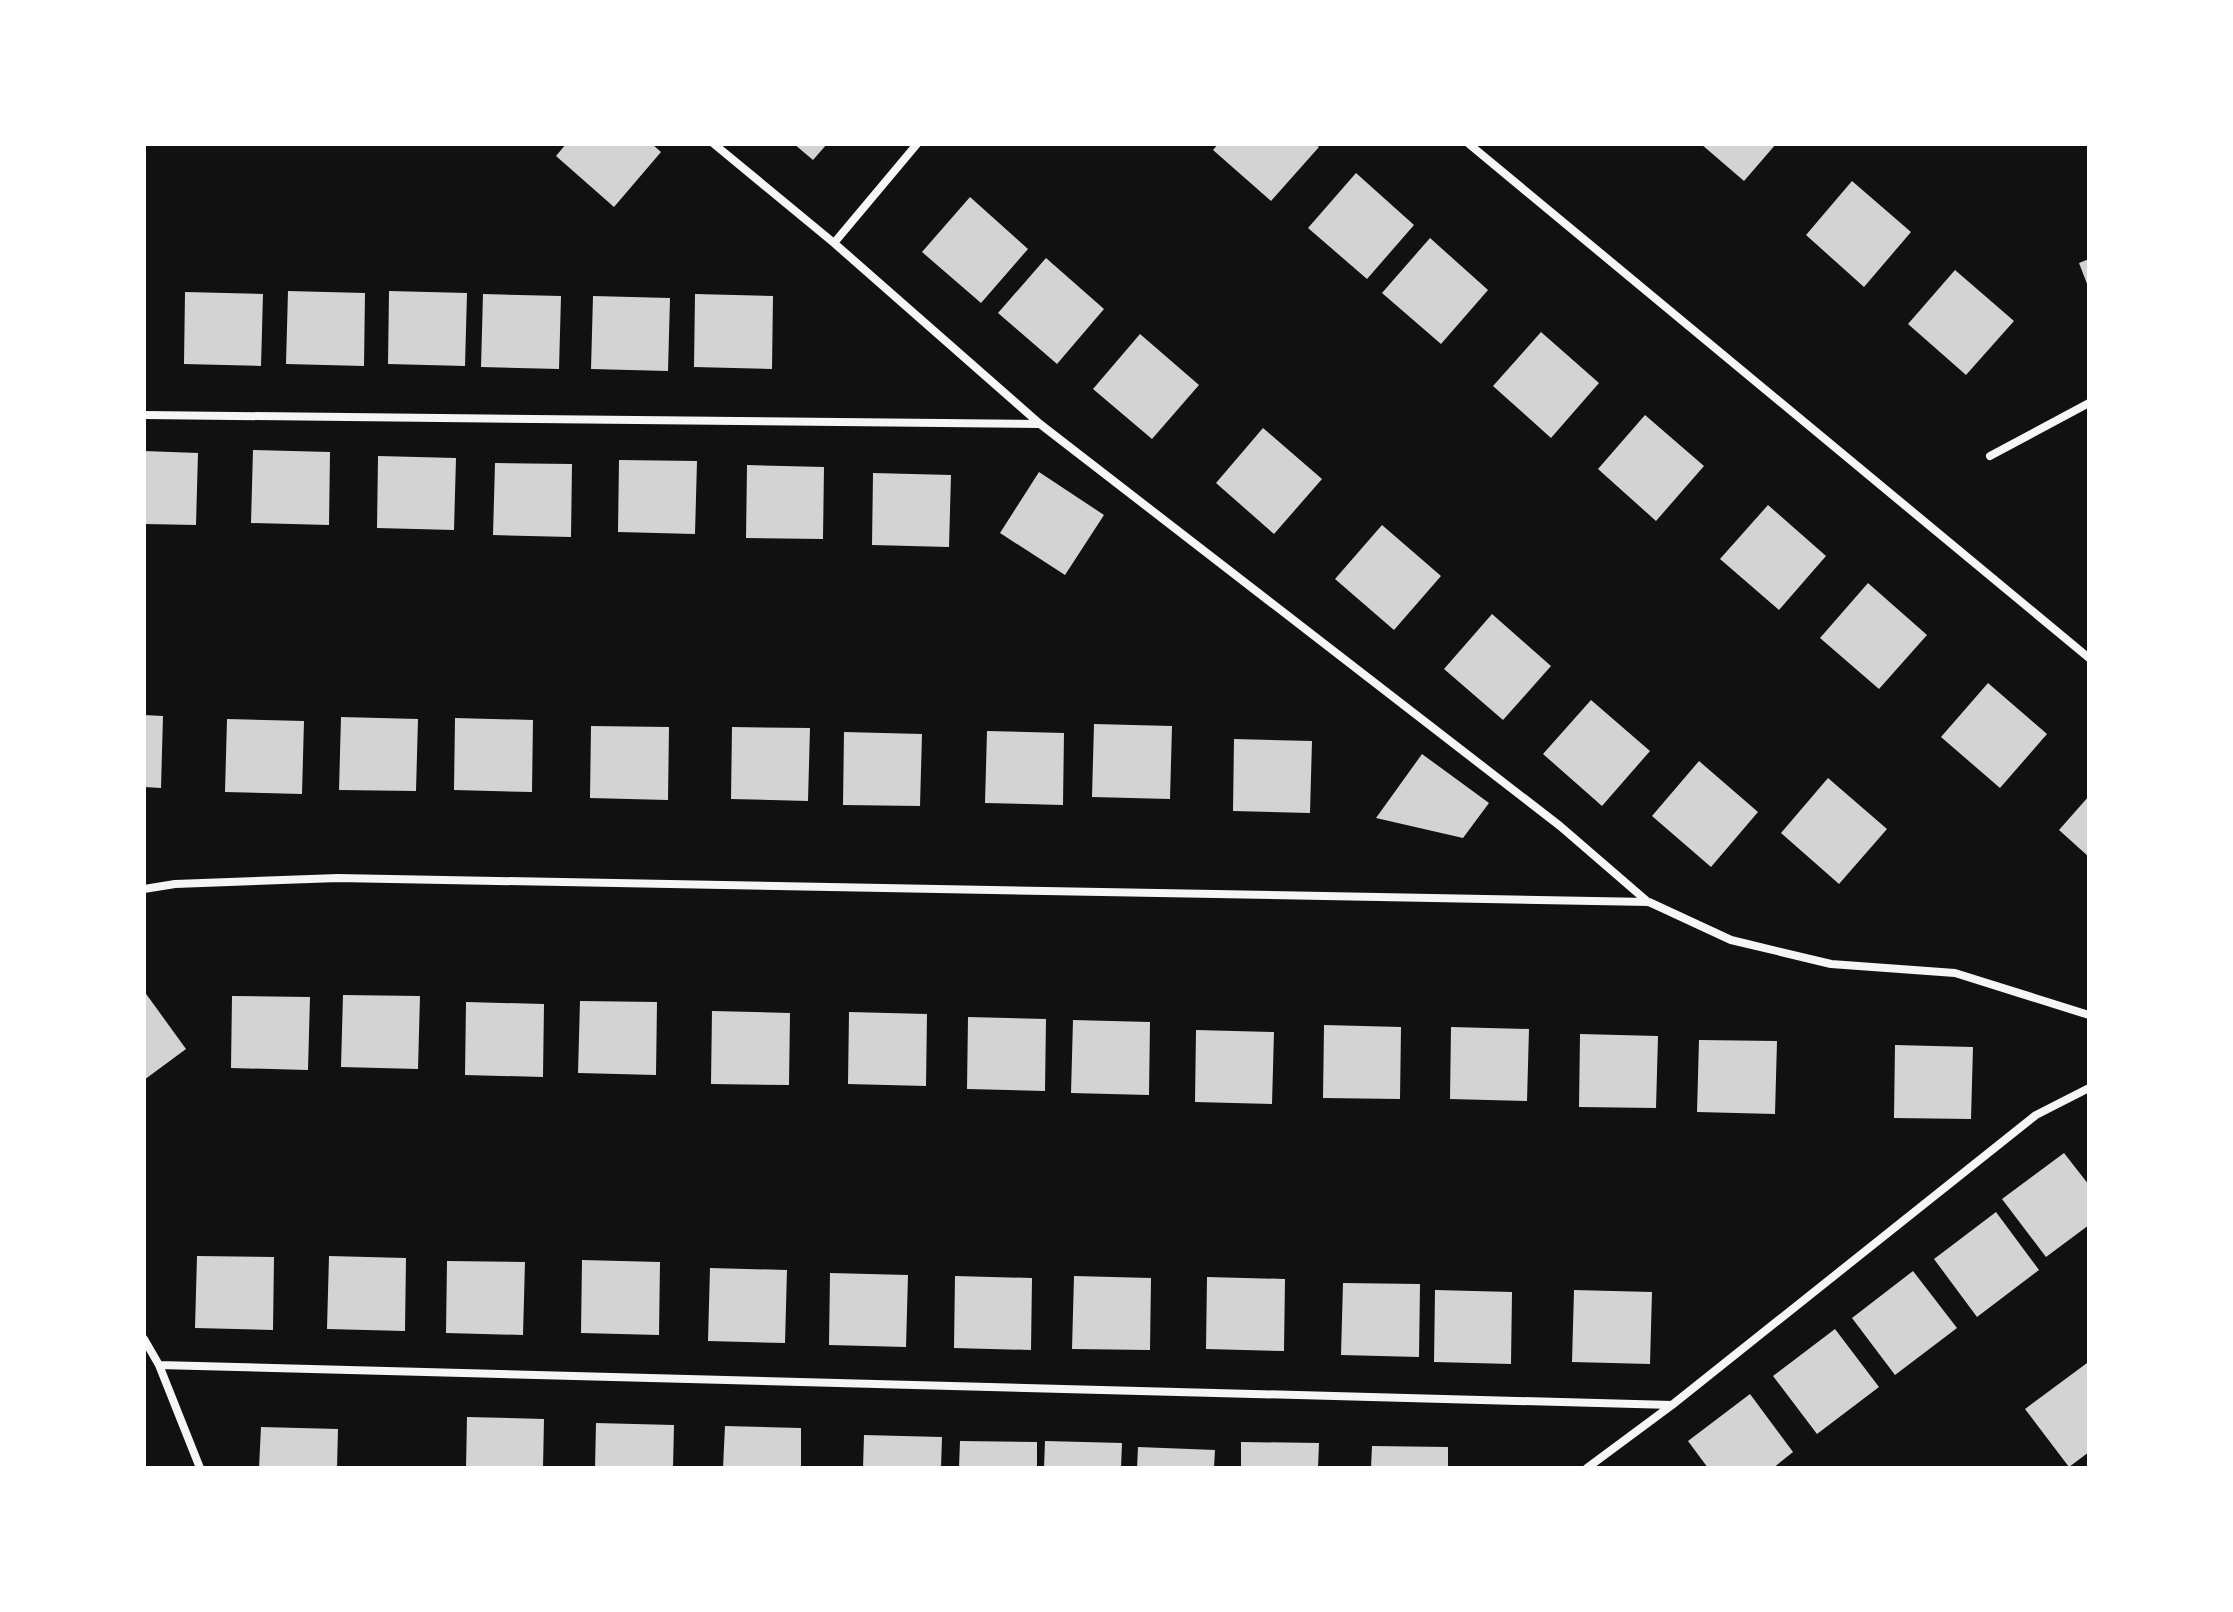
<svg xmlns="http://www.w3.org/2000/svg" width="2233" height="1612" viewBox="0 0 2233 1612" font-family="'Times New Roman',serif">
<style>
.building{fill:#d3d3d3}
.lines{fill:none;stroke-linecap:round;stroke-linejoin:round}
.minor{stroke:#f5f5f5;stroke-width:8}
</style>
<rect width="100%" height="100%" fill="#111"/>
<!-- building -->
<path class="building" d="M 566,144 L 652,144 L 661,152 L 614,207 L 556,156 Z
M 794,144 L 827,144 L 813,160 Z
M 1218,144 L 1315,144 L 1319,147 L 1271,201 L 1213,150 Z
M 1701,144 L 1776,144 L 1744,181 Z
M 1356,173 L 1414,225 L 1367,279 L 1308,228 Z
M 1852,181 L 1911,232 L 1864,287 L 1806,235 Z
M 970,197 L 1028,249 L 981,303 L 922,252 Z
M 1430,238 L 1488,290 L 1441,344 L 1382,293 Z
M 1046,258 L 1104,309 L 1057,364 L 998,313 Z
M 2089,259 L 2089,289 L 2079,263 Z
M 1955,270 L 2014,321 L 1966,375 L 1908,324 Z
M 288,291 L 365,293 L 364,366 L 286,364 Z
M 389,291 L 467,293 L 465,366 L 388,364 Z
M 185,292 L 263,294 L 261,366 L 184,364 Z
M 483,294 L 561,296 L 559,369 L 481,367 Z
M 695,294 L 773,296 L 772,369 L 694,367 Z
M 593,296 L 670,298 L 668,371 L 591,369 Z
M 1541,332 L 1599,383 L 1551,438 L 1493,386 Z
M 1140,334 L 1199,385 L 1152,439 L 1093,389 Z
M 1645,415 L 1704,466 L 1656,521 L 1598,469 Z
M 1263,428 L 1322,479 L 1274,534 L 1216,483 Z
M 253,450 L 330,452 L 329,525 L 251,523 Z
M 144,451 L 198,453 L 196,525 L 144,524 Z
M 378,456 L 456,458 L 454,530 L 377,528 Z
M 619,460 L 697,461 L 695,534 L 618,532 Z
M 495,463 L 572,464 L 571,537 L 493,535 Z
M 747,465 L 824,467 L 823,539 L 746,538 Z
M 1039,472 L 1104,515 L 1065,575 L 1000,533 Z
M 873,473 L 951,475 L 949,547 L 872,545 Z
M 1768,505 L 1826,556 L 1779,610 L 1720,559 Z
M 1382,525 L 1441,576 L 1394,630 L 1335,579 Z
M 1868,583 L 1927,635 L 1879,689 L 1820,638 Z
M 1492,614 L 1551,666 L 1503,720 L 1444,669 Z
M 1988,683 L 2047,734 L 2000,788 L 1941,737 Z
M 1591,700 L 1650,751 L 1602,806 L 1543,754 Z
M 144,715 L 163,716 L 161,788 L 144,787 Z
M 341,717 L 418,719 L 416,791 L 339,790 Z
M 455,718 L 533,720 L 532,792 L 454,790 Z
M 227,719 L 304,721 L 302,794 L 225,792 Z
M 1094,724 L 1172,726 L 1170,799 L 1092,797 Z
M 591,726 L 669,727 L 668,800 L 590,798 Z
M 732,727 L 810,728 L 808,801 L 731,799 Z
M 987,731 L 1064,733 L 1063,805 L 985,803 Z
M 844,732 L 922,734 L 920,806 L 843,805 Z
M 1234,739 L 1312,741 L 1310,813 L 1233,811 Z
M 1422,754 L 1489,803 L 1463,838 L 1376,818 Z
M 1699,761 L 1758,812 L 1711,867 L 1652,816 Z
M 1828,778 L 1887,829 L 1839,884 L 1781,833 Z
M 2089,796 L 2089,857 L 2059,830 Z
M 144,991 L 186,1049 L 144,1080 Z
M 343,995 L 420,996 L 418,1069 L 341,1067 Z
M 232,996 L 310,997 L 308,1070 L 231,1068 Z
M 580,1001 L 657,1002 L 656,1075 L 578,1073 Z
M 466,1002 L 544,1004 L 543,1077 L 465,1075 Z
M 712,1011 L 790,1013 L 789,1085 L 711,1084 Z
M 849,1012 L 927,1014 L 926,1086 L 848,1084 Z
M 968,1017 L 1046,1019 L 1045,1091 L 967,1089 Z
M 1073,1020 L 1150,1022 L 1149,1095 L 1071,1093 Z
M 1324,1025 L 1401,1027 L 1400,1099 L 1323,1098 Z
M 1451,1027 L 1529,1029 L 1527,1101 L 1450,1099 Z
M 1196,1030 L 1274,1032 L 1272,1104 L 1195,1102 Z
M 1580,1034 L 1658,1036 L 1656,1108 L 1579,1107 Z
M 1699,1040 L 1777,1041 L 1775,1114 L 1697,1112 Z
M 1895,1045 L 1973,1047 L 1971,1119 L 1894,1118 Z
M 2064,1153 L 2089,1185 L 2089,1225 L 2046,1257 L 2002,1199 Z
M 1996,1212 L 2039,1270 L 1977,1317 L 1934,1259 Z
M 197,1256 L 274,1257 L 273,1330 L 195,1328 Z
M 329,1256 L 406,1258 L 405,1331 L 327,1329 Z
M 582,1260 L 660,1262 L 659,1335 L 581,1333 Z
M 447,1261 L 525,1262 L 523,1335 L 446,1333 Z
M 710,1268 L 787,1270 L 785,1343 L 708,1341 Z
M 1913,1271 L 1957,1328 L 1895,1375 L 1852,1318 Z
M 830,1273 L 908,1275 L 906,1347 L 829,1345 Z
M 955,1276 L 1032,1278 L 1031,1350 L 954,1348 Z
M 1074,1276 L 1151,1278 L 1150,1350 L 1072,1349 Z
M 1207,1277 L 1285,1279 L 1284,1351 L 1206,1349 Z
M 1343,1283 L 1420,1284 L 1419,1357 L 1341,1355 Z
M 1435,1290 L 1512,1292 L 1511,1364 L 1434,1362 Z
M 1574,1290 L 1652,1292 L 1650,1364 L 1572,1362 Z
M 1835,1329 L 1879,1387 L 1817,1434 L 1773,1376 Z
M 2087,1363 L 2089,1366 L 2089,1452 L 2069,1467 L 2025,1409 Z
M 1750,1394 L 1793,1452 L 1773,1468 L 1708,1468 L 1688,1441 Z
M 467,1417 L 544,1419 L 543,1468 L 466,1468 Z
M 596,1423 L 674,1425 L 673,1468 L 595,1468 Z
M 725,1426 L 801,1428 L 801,1468 L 723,1468 Z
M 261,1427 L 338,1429 L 337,1468 L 259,1468 Z
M 864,1435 L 942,1437 L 941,1468 L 863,1468 Z
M 960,1441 L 1037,1442 L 1037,1468 L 959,1468 Z
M 1045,1441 L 1122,1443 L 1121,1468 L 1044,1468 Z
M 1241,1442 L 1319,1443 L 1318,1468 L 1241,1468 Z
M 1372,1446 L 1448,1447 L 1448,1468 L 1371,1468 Z
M 1138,1447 L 1215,1450 L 1214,1468 L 1137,1468 Z"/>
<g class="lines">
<!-- minor -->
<path class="minor" d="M 714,144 L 834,243 L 1040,424 L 1560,826 L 1648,902
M 1469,144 L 2089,658
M 834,243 L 917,144
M 144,415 L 1039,424
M 1990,456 L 2089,403
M 144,889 L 175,884 L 338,878 L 1649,902 L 1731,940 L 1831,964 L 1955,973 L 2089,1015
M 144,1339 L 159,1365 L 200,1468
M 159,1365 L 1672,1405
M 1587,1468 L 1672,1405 L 2036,1115 L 2089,1088"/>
</g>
<!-- border -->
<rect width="2233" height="1612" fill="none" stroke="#ffffff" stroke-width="292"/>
</svg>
